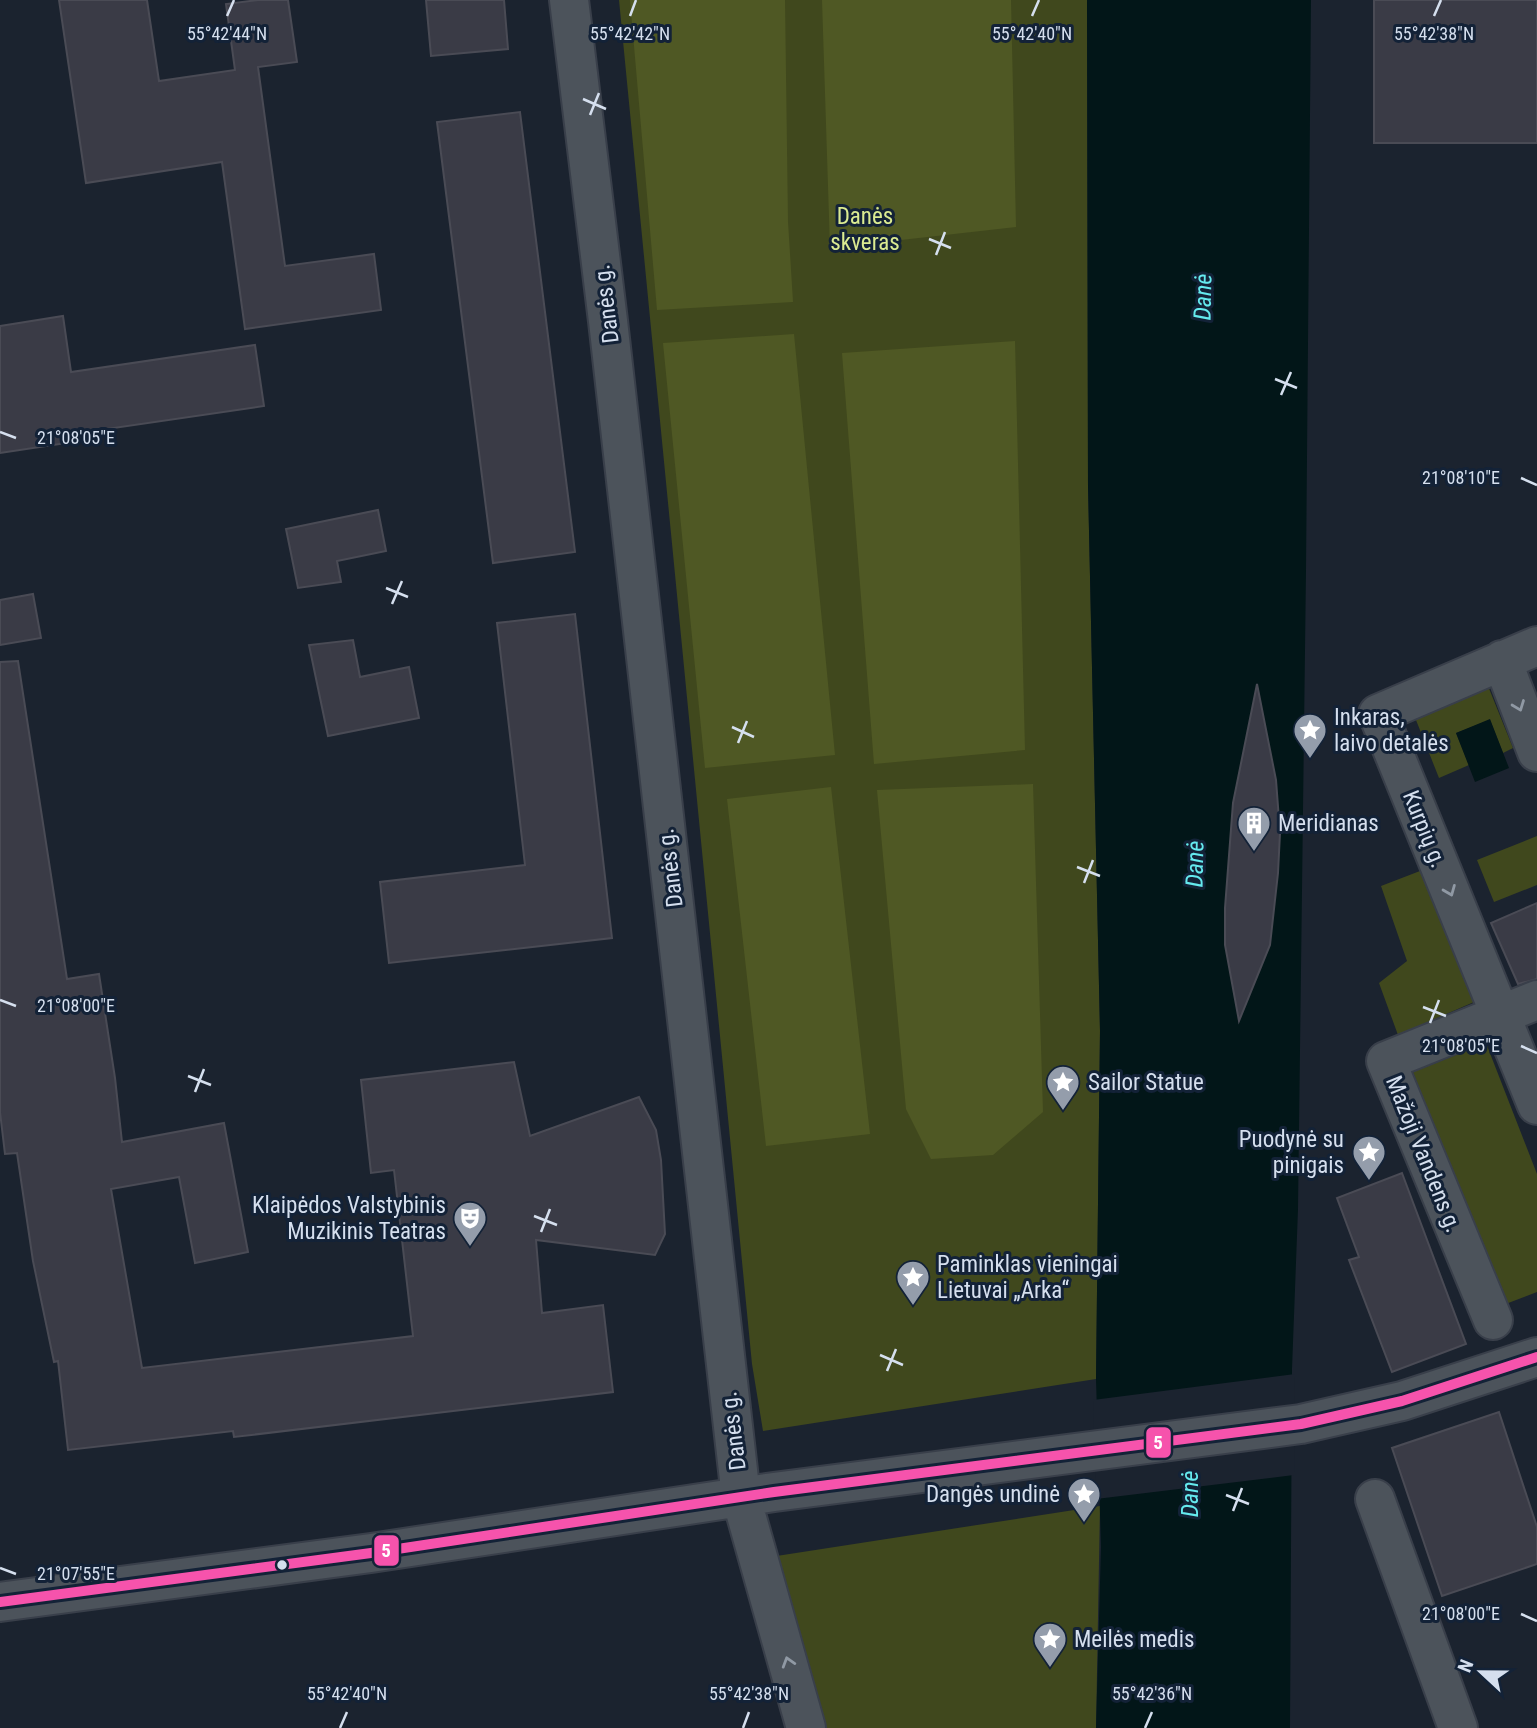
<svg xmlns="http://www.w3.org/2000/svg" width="1537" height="1728" viewBox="0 0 1537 1728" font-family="'Roboto Condensed',sans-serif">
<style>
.green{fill:#40481d}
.forest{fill:#4f5824}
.water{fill:#021618}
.pier{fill:#1b232f}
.building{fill:#3a3b46;stroke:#4a4b55;stroke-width:2}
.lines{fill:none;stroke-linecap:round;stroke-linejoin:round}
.minor-casing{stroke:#393f4a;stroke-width:42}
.minor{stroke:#4c535b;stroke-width:38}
.bus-1-casing{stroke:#132237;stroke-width:16}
.bus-1{stroke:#f653ac;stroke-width:10}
.oneway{stroke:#9099a4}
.ticks{fill:none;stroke:#d5dfee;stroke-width:2.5}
.bus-dot{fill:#d5dfee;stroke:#132237;stroke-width:2.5}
.labels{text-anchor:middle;stroke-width:6;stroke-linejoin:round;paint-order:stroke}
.park-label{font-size:23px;fill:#dbeb91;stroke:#132237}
.street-label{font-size:23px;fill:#d5dfee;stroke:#132237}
.poi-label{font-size:23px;fill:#d5dfee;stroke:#132237;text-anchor:start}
.water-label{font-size:24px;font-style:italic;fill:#65eaef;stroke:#132237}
.ticks-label{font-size:18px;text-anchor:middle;fill:#d5dfee;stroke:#132237;stroke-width:6;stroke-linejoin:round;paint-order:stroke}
.line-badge{stroke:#132237;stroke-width:2.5}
.badge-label{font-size:19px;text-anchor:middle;font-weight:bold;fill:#fff}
</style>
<rect width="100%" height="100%" fill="#1b232f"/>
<!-- green -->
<path class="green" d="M 619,0 L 1087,0 L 1088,485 L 1100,1031 L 1096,1379 L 763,1431 L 752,1364 Z
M 1488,686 L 1513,748 L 1503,753 L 1490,720 L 1456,733 L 1469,765 L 1439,778 L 1414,715 Z
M 1537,836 L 1537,885 L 1494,902 L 1477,860 Z
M 1420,871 L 1474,1002 L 1398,1035 L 1379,983 L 1407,961 L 1381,886 Z
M 1486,1043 L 1537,1174 L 1537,1292 L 1503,1305 L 1413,1072 Z
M 1100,1506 L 1096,1728 L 806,1728 L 757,1559 Z"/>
<!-- forest -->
<path class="forest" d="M 630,0 L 785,0 L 788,222 L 793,302 L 657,310 Z
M 822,0 L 1011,0 L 1016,227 L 830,248 Z
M 794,334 L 835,755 L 705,768 L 663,343 Z
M 1015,341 L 1025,750 L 874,764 L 842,353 Z
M 1033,784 L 1043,1112 L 993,1155 L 931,1159 L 906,1109 L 877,790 Z
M 831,787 L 870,1134 L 766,1146 L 727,799 Z"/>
<!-- water -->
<path class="water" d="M 1087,0 L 1311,0 L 1306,570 L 1298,1209 L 1292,1369 L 1290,1728 L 1096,1728 L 1101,1547 L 1096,1379 L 1100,1031 L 1088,485 Z
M 1490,719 L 1509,768 L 1475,782 L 1456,733 Z"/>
<!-- pier -->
<path class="pier" d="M 1295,1374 L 1294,1475 L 1096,1499 L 1093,1400 Z"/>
<!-- building -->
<path class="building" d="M 59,0 L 147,0 L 159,81 L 235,70 L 226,4 L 258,0 L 288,0 L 297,62 L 258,67 L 285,266 L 374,254 L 381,310 L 245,329 L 222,162 L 86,183 Z
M 426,0 L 504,0 L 508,49 L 431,56 Z
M 1374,0 L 1537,0 L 1537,143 L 1374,143 Z
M 520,112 L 575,552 L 493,563 L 437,122 Z
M 63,316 L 71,372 L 255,345 L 264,406 L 79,433 L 80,441 L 0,453 L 0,326 Z
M 378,510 L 386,551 L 337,561 L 341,582 L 298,588 L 286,529 Z
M 33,594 L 41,638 L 0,645 L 0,600 Z
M 575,614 L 612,938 L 389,963 L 380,882 L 525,865 L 497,623 Z
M 353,640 L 360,677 L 409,667 L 419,718 L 328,736 L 309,645 Z
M 18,661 L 67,979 L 99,974 L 115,1078 L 122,1142 L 224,1123 L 248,1252 L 195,1263 L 179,1177 L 111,1189 L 142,1368 L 413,1336 L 394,1170 L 371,1173 L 361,1080 L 514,1062 L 530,1136 L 639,1097 L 656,1130 L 661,1160 L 665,1234 L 655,1255 L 536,1240 L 542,1313 L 603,1305 L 613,1392 L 234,1437 L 233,1431 L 68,1450 L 58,1361 L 54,1362 L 33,1261 L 17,1153 L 5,1154 L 0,1112 L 0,662 Z
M 1257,684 L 1276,780 L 1280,833 L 1278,873 L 1270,945 L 1239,1021 L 1225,945 L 1225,908 L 1233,803 Z
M 1537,903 L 1537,979 L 1518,984 L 1491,923 Z
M 1402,1173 L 1466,1344 L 1392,1372 L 1349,1260 L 1359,1257 L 1337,1198 Z
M 1499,1412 L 1537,1527 L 1537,1564 L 1442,1596 L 1392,1448 Z"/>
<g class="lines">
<defs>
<path id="minor" d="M 569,0 L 608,321 L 741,1497 L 806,1728
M 1537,646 L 1378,714 L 1537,1105
M 1502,660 L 1537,752
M 1493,1320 L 1386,1061 L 1537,1000
M 1375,1499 L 1458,1728
M 0,1602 L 371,1553 L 774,1492 L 1301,1424 L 1402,1401 L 1537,1357"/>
</defs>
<!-- minor casing -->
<use href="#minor" class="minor-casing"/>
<!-- minor -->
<use href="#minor" class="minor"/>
<defs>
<path id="bus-1" d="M 0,1602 L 371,1553 L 774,1492 L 1301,1424 L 1402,1401 L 1537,1357"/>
</defs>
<!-- bus-1 casing -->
<use href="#bus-1" class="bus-1-casing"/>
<!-- bus-1 -->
<use href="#bus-1" class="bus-1"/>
</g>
<!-- one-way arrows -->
<defs><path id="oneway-chevron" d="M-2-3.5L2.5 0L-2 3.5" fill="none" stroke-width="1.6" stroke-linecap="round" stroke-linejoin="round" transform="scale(1.75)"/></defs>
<g class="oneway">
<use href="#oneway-chevron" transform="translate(1519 706) rotate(69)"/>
<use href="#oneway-chevron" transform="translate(1450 891) rotate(68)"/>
<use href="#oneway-chevron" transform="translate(788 1662) rotate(-107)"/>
</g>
<!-- ticks -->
<path class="ticks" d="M 227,16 L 234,0M 630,16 L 636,0M 1032,16 L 1039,0M 1434,16 L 1441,0M 583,99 L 606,109M 590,115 L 599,93M 929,239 L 951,248M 936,255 L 945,232M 1275,379 L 1297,388M 1281,395 L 1291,372M 0,432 L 16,438M 1521,478 L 1537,485M 386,588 L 408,597M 392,604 L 402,581M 732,727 L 754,737M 738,743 L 747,721M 1077,867 L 1100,876M 1084,883 L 1093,860M 0,1000 L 16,1006M 1423,1007 L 1446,1016M 1430,1023 L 1439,1000M 1521,1046 L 1537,1053M 188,1076 L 211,1085M 195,1092 L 204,1069M 534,1216 L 557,1225M 541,1232 L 550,1209M 880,1355 L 903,1365M 887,1371 L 896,1349M 1226,1495 L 1249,1504M 1233,1511 L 1242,1488M 0,1568 L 16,1574M 1521,1614 L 1537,1621M 340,1728 L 347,1712M 743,1728 L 749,1712M 1145,1728 L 1152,1712"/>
<!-- icons -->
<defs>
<symbol id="sight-pin" viewBox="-11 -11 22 30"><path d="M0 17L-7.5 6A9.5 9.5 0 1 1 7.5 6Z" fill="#949dab" stroke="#132237"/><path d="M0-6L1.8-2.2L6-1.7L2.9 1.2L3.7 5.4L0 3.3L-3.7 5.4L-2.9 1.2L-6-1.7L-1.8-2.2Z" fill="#fff"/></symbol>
<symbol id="building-pin" viewBox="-11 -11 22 30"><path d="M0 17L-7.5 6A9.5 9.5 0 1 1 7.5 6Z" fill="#949dab" stroke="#132237"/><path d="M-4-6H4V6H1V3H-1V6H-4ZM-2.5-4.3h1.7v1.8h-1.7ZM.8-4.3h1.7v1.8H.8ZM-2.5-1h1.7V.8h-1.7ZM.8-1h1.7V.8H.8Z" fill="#fff"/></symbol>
<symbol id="theatre-pin" viewBox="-11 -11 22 30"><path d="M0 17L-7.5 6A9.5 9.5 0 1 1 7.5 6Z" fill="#949dab" stroke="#132237"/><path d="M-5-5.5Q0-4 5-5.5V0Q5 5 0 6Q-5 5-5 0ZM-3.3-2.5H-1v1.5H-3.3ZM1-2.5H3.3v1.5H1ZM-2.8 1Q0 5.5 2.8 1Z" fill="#fff"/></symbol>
</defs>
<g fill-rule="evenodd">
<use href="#sight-pin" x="1291" y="711" width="38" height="52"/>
<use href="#building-pin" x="1235" y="804" width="38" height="52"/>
<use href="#sight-pin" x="1044" y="1063" width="38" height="52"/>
<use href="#sight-pin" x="1350" y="1133" width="38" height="52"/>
<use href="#theatre-pin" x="451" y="1199" width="38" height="52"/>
<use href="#sight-pin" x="894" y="1258" width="38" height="52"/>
<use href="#sight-pin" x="1065" y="1475" width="38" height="52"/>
<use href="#sight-pin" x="1031" y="1620" width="38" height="52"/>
</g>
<!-- markers -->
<circle class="bus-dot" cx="282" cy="1565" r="6"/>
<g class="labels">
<!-- park labels -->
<g class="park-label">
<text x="865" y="224">Danės<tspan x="865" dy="26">skveras</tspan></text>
</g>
<!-- street labels -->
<g class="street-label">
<text transform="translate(606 304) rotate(-97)" y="8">Danės g.</text>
<text transform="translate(1425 829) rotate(68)" y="8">Kurpių g.</text>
<text transform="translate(670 868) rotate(-97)" y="8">Danės g.</text>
<text transform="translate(1424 1154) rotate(68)" y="8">Mažoji Vandens g.</text>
<text transform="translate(733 1431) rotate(-97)" y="8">Danės g.</text>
</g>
<!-- poi labels -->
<g class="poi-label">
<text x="1334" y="725">Inkaras,<tspan x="1334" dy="26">laivo detalės</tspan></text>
<text x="1278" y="831">Meridianas</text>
<text x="1088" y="1090">Sailor Statue</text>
<text x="1344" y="1147" text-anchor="end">Puodynė su<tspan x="1344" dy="26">pinigais</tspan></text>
<text x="446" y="1213" text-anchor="end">Klaipėdos Valstybinis<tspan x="446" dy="26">Muzikinis Teatras</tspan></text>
<text x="937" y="1272">Paminklas vieningai<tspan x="937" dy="26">Lietuvai „Arka“</tspan></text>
<text x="1060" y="1502" text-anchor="end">Dangės undinė</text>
<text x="1074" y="1647">Meilės medis</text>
</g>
<!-- water labels -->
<g class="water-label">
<text transform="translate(1203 297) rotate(-89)" y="8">Danė</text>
<text transform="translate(1195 864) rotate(-89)" y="8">Danė</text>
<text transform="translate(1190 1494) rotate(-90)" y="8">Danė</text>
</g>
</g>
<g class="ticks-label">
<text x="227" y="40">55°42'44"N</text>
<text x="630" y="40">55°42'42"N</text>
<text x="1032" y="40">55°42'40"N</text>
<text x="1434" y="40">55°42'38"N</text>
<text x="76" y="444">21°08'05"E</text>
<text x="1461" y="484">21°08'10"E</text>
<text x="76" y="1012">21°08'00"E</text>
<text x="1461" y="1052">21°08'05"E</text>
<text x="76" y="1580">21°07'55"E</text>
<text x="1461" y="1620">21°08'00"E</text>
<text x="347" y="1700">55°42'40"N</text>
<text x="749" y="1700">55°42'38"N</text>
<text x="1152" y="1700">55°42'36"N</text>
</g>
<g class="line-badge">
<rect x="1145" y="1426" width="27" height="33" rx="7" fill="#f653ac"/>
<rect x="373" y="1534" width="27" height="33" rx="7" fill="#f653ac"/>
</g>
<g class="badge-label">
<text x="1158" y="1449">5</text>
<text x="386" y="1557">5</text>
</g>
<!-- north arrow -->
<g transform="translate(1481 1672) rotate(292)" stroke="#132237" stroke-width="5" paint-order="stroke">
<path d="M0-5L12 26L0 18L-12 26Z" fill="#d5dfee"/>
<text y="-10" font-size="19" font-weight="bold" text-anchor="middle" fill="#d5dfee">N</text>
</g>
</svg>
